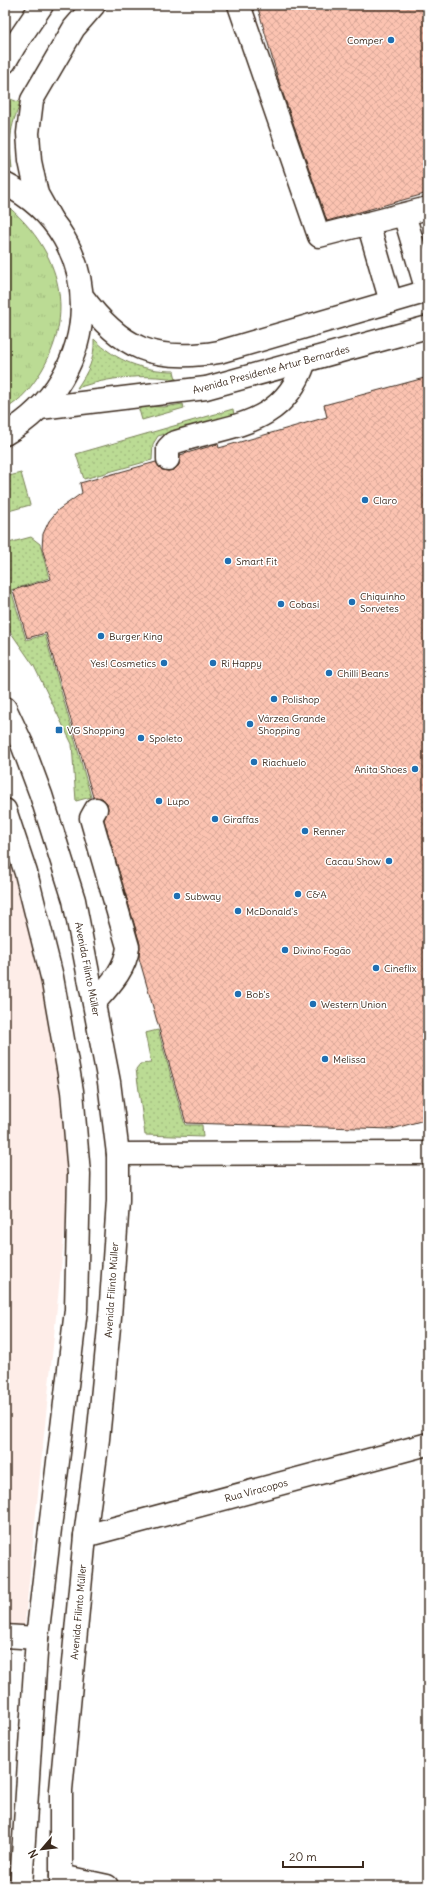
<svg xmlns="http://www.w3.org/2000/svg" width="433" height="1891" viewBox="0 0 433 1891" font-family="Delius,sans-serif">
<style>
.built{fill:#feede8}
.grass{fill:url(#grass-dots);stroke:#7b8259}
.park{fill:url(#park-tufts);stroke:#7b8259}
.building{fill:url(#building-cross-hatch);stroke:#3b2a1e}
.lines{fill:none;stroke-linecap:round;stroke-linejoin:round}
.minor-casing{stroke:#3b2a1e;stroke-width:25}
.major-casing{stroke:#3b2a1e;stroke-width:25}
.minor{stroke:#fff;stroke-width:22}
.major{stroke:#fff;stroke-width:22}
.poi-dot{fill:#1f6fb2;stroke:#fff;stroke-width:1.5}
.labels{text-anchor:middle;stroke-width:3;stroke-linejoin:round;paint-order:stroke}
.poi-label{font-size:10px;fill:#3b2a1e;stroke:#fff;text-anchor:start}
.street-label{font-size:10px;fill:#3b2a1e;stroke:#fff}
</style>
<defs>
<pattern id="grass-dots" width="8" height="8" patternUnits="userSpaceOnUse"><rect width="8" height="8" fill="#bbdb94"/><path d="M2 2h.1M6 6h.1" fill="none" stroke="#a2bc7f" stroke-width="1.8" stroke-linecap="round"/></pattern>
<pattern id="park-tufts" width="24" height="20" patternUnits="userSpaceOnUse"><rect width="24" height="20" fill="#bbdb94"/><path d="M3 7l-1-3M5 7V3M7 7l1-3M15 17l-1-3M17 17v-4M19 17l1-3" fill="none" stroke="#a2bc7f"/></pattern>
<pattern id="building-cross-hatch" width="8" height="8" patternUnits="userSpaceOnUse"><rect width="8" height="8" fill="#fcc3b1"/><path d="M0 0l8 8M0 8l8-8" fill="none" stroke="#d9a898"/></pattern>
</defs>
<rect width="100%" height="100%" fill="#fff"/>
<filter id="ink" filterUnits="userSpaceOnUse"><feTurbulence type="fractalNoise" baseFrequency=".025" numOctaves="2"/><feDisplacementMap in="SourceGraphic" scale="8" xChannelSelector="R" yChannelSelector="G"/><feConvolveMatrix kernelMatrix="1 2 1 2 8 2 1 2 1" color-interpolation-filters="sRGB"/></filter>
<g filter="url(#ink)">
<!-- built -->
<path class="built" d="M 5,844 L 37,959 L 62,1066 L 71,1169 L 24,1631 L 5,1630 Z"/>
<!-- grass -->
<path class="grass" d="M 5,97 L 21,103 C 9,127 9,143 12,169 L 5,164 Z
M 94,339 C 116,361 143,371 174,371 L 176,379 C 141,374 110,377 77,388 C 88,372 95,359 94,339 Z
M 183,404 L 184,408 L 142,420 L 138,406 L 164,407 Z
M 233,409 L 234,415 L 158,436 L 153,444 L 152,460 L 84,479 L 76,454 Z
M 21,473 L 30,505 L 5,512 L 5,477 Z
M 31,537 L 40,544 L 49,578 L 11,590 L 26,640 L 45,635 L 91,797 L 76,801 L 72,744 L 34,666 L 5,624 L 5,544 Z
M 158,1030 L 185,1125 L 202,1125 L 203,1137 L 145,1135 L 136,1069 L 140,1064 L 151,1063 L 145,1033 Z"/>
<!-- park -->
<path class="park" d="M 5,204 C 57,247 78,308 42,370 C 33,385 21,401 5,409 Z"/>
<!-- building -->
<path class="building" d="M 257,5 L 428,5 L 428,193 L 327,221 L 280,85 Z
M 428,377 L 428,1119 L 392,1129 L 186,1123 L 139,958 L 140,944 L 104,820 L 108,809 L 107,803 L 102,798 L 93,797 L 46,633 L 27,638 L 13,590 L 51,579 L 42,548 L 43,534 L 49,521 L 58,510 L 82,493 L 80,483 L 156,462 L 162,470 L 168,471 L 174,470 L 179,465 L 180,455 L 218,444 L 219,448 L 327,417 L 324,405 Z"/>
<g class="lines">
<defs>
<path id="minor" d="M 239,5 L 319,236 L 428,208
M 5,62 L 15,45 L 42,5
M 404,214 L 427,291
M 51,219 L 37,194 L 30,161 L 28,133 L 32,100 L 74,28 L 94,5
M 368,223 L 391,302
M 168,459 L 168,448 L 173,443 C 230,424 283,428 305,361
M 95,1002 C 109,986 126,969 128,947 L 91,818 L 96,809
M 118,1154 L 428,1153
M 85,1536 L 428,1444
M 5,1636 L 37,1638
M 61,1876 L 107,1886"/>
<path id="major" d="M 5,184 C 111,237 104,378 5,434
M 82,296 C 121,349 154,363 219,352 L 428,291
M 40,408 L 206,388 L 428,327
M 5,708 L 22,744 L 41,795 L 74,900 L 109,1082 L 118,1154 L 118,1201 L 110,1317 L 98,1439 L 85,1536 L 61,1790 L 61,1886
M 5,810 L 26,873 L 52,977 L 72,1091 L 79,1174 L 76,1310 L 37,1638 L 21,1886"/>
</defs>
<!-- minor casing -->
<use href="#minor" class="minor-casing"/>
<!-- major casing -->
<use href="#major" class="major-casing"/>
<!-- minor -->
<use href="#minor" class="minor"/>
<!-- major -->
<use href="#major" class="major"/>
</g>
</g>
<!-- markers -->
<g class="poi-dot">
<circle cx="391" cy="40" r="4"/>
<circle cx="365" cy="500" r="4"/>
<circle cx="228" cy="561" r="4"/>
<circle cx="352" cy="602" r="4"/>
<circle cx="281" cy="604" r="4"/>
<circle cx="101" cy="636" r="4"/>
<circle cx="164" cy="663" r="4"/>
<circle cx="213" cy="663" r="4"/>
<circle cx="329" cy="673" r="4"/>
<circle cx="274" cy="699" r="4"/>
<circle cx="250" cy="724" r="4"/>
<rect x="55" y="726" width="8" height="8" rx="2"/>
<circle cx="141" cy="738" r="4"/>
<circle cx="254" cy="762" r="4"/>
<circle cx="415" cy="769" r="4"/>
<circle cx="159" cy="801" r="4"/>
<circle cx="215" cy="819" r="4"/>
<circle cx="305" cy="831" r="4"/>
<circle cx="389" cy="861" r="4"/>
<circle cx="298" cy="894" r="4"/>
<circle cx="177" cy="896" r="4"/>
<circle cx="238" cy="911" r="4"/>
<circle cx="285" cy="950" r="4"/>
<circle cx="376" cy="968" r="4"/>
<circle cx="238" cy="994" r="4"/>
<circle cx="313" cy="1004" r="4"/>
<circle cx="325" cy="1059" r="4"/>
</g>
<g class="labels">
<!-- poi labels -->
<g class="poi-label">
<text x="383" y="44" text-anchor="end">Comper</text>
<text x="373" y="504">Claro</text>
<text x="236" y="565">Smart Fit</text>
<text x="360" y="600">Chiquinho<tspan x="360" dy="12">Sorvetes</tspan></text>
<text x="289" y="608">Cobasi</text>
<text x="109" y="640">Burger King</text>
<text x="156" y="667" text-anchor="end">Yes! Cosmetics</text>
<text x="221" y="667">Ri Happy</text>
<text x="337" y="677">Chilli Beans</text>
<text x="282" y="703">Polishop</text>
<text x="258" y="722">Várzea Grande<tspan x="258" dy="12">Shopping</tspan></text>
<text x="67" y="734">VG Shopping</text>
<text x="149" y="742">Spoleto</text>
<text x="262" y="766">Riachuelo</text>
<text x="407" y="773" text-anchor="end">Anita Shoes</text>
<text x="167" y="805">Lupo</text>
<text x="223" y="823">Giraffas</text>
<text x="313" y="835">Renner</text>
<text x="381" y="865" text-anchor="end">Cacau Show</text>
<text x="306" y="898">C&amp;A</text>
<text x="185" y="900">Subway</text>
<text x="246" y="915">McDonald's</text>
<text x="293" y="954">Divino Fogão</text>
<text x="384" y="972">Cineflix</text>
<text x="246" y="998">Bob's</text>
<text x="321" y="1008">Western Union</text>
<text x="333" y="1063">Melissa</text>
</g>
<!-- street labels -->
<g class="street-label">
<text transform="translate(271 369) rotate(-15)" y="4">Avenida Presidente Artur Bernardes</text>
<text transform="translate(88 969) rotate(79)" y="4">Avenida Filinto Müller</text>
<text transform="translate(111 1290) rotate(-86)" y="4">Avenida Filinto Müller</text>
<text transform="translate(256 1490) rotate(-15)" y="4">Rua Viracopos</text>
<text transform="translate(78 1612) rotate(-85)" y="4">Avenida Filinto Müller</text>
</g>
</g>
<!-- margin -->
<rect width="433" height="1891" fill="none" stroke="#fff" stroke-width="20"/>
<rect x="10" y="10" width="413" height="1871" fill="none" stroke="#3b2a1e" stroke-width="1.5" filter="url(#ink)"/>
<!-- north arrow -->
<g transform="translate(42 1849) rotate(242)" stroke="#ffffff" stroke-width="3" paint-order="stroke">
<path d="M0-3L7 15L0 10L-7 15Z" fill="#3b2a1e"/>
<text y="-6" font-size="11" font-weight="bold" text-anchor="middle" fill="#3b2a1e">N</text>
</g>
<!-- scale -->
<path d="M283 1861v6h80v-6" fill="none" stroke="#3b2a1e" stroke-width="2"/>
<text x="289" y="1861" font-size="12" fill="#3b2a1e" stroke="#ffffff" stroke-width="3" paint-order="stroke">20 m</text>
</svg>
